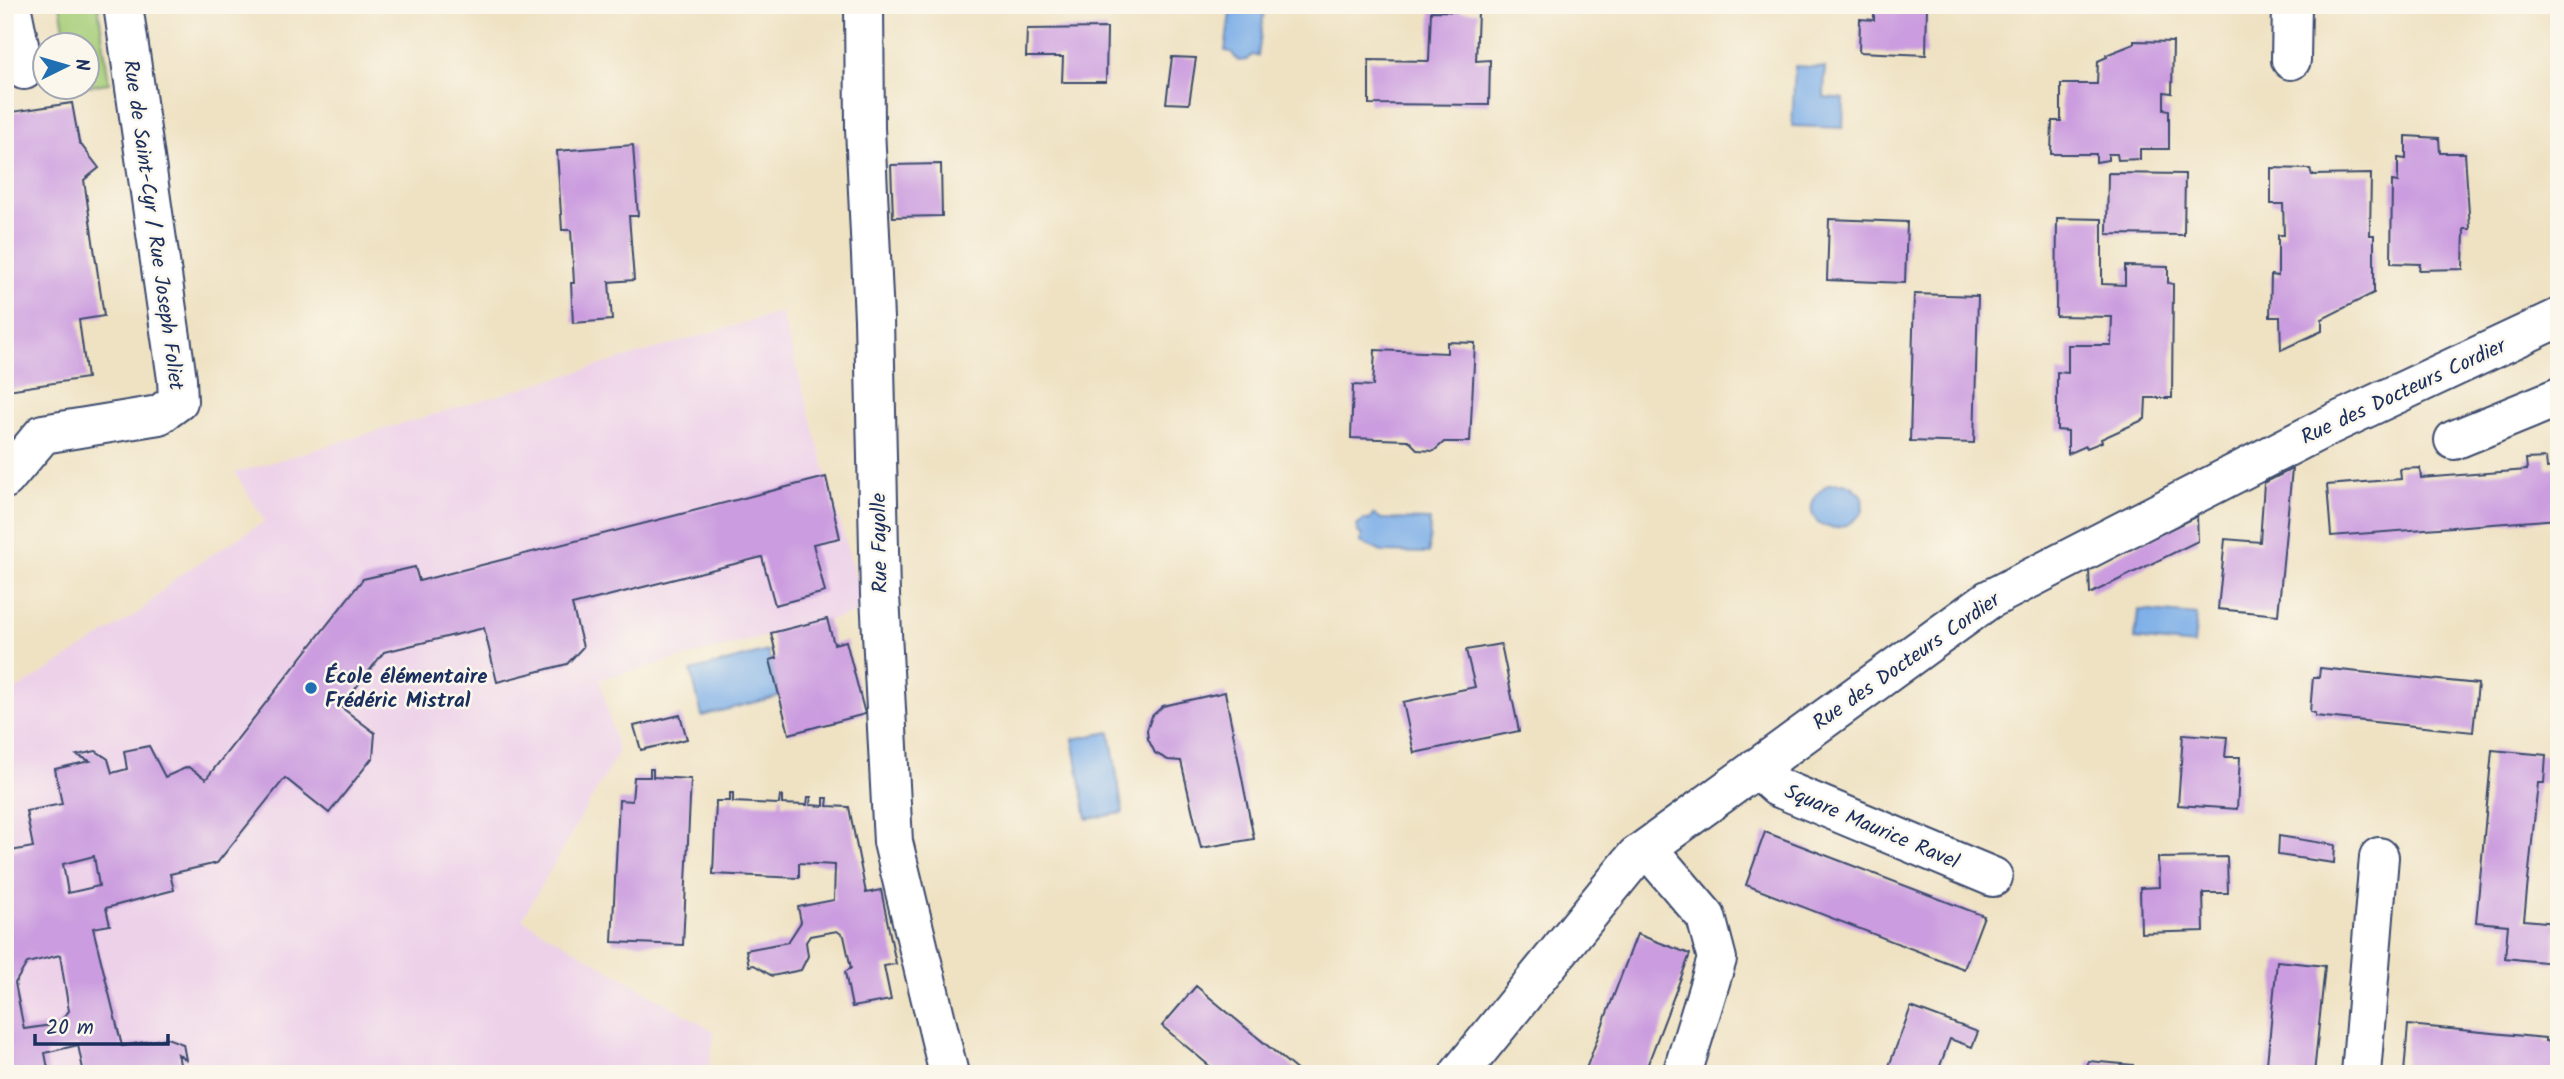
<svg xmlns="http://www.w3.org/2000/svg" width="2564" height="1079" viewBox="0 0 2564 1079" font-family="Kalam,sans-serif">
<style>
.built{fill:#edd1e9}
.green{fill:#a7ce79;stroke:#617e6c;stroke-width:2}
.water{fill:#7aade7;stroke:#4a6ea2;stroke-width:2}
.building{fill:#cb9cdf;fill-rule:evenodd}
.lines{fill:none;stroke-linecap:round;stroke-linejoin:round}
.minor-casing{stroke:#3b4a6d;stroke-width:42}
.minor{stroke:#fff;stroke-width:38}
.poi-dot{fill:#1f6fb2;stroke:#fbf7ec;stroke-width:2.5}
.labels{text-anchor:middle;stroke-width:5;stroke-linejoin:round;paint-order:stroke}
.street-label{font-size:21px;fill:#1b2f5e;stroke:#fbf7ec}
.poi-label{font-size:21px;font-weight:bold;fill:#1b2f5e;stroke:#fbf7ec;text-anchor:start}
</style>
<rect width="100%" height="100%" fill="#fbf7ec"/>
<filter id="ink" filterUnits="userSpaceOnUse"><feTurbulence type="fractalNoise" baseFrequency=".0143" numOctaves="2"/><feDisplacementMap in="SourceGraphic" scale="14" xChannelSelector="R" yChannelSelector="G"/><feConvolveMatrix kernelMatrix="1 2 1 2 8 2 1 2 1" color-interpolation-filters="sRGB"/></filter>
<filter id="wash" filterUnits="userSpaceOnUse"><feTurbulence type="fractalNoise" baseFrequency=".00686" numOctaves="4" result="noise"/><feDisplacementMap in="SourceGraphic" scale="28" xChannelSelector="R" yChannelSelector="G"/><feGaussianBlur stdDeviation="1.57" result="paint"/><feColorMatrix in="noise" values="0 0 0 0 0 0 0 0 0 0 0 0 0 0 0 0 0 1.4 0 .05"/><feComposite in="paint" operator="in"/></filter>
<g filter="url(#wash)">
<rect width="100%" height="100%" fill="#efe2c3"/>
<!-- built -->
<path class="built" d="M 781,312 L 865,611 L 600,679 L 618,753 L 522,919 L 715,1032 L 707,1074 L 5,1074 L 5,697 L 141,611 L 178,576 L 265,521 L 235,473 Z"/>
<!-- green -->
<path class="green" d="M 60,5 L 98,5 L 109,83 L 88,86 L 88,46 L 67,45 Z"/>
<!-- water -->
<path class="water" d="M 1231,5 L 1265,5 L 1258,56 L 1252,55 L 1247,60 L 1238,61 L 1231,52 L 1225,51 Z
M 1795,66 L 1825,68 L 1824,97 L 1844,99 L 1843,128 L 1792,126 Z
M 1843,483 L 1852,486 L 1862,495 L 1863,511 C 1835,549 1786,514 1828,484 Z
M 1373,514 L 1382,519 L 1430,520 L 1429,553 L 1382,552 L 1360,542 L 1362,536 L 1358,532 L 1357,526 L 1364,519 L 1370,520 Z
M 2138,610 L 2197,615 L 2194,645 L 2135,639 Z
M 768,651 L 779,696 L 702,716 L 691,671 Z
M 1110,732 L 1123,813 L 1087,819 L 1073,739 Z"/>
<g id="blocks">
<!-- building -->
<path class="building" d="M 1874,5 L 1927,5 L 1926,55 L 1859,52 L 1860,19 L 1874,20 Z
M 1431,11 L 1478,12 L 1476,61 L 1490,60 L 1489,105 L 1369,104 L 1369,60 L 1429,61 Z
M 1107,28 L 1106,82 L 1062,82 L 1063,57 L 1026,57 L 1027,29 Z
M 2134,41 L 2173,42 L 2172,93 L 2164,92 L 2164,109 L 2169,110 L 2169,149 L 2140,149 L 2140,159 L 2118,160 L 2117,154 L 2108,154 L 2108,160 L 2096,162 L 2096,154 L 2051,154 L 2052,121 L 2061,121 L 2061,84 L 2097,84 L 2098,61 L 2107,57 L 2106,55 L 2134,44 Z
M 1172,57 L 1196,58 L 1189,104 L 1166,103 Z
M 72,103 L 79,142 L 99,168 L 84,180 L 104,316 L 79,320 L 87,378 L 8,390 L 5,382 L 5,295 L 13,294 L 10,271 L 5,272 L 5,113 Z
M 2406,136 L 2439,138 L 2440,153 L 2465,153 L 2470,229 L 2464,229 L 2463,269 L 2419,270 L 2420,264 L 2391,263 L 2392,181 L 2398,182 L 2398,158 L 2406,159 Z
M 633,145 L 638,216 L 629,216 L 634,280 L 609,282 L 612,320 L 573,323 L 571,283 L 574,283 L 571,230 L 562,230 L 557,151 Z
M 941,164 L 942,216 L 893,217 L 891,165 Z
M 2271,168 L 2310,169 L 2312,175 L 2371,174 L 2370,235 L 2374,235 L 2374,293 L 2322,319 L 2322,331 L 2281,350 L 2280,317 L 2270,317 L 2271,275 L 2278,276 L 2278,235 L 2284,235 L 2283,204 L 2271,204 Z
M 2108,173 L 2185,174 L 2184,235 L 2107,234 Z
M 2057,218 L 2102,219 L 2102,284 L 2125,285 L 2125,266 L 2168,267 L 2168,283 L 2173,284 L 2172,398 L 2146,398 L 2145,419 L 2101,439 L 2102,442 L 2087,448 L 2086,446 L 2068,454 L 2068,431 L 2057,430 L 2057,372 L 2068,373 L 2068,345 L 2111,345 L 2112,317 L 2056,316 Z
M 1829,219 L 1907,222 L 1905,283 L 1827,280 Z
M 1914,294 L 1978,296 L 1974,443 L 1910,441 Z
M 1447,342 L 1475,343 L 1470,442 L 1444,442 L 1434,451 L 1418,450 L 1408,440 L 1351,438 L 1353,385 L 1373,386 L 1375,350 L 1447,353 Z
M 2546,458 L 2547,468 L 2559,467 L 2559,519 L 2331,536 L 2327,485 L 2401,479 L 2400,469 L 2420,468 L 2421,478 L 2527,470 L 2526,459 Z
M 2292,469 L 2278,615 L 2218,609 L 2225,539 L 2260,542 L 2264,483 Z
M 826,477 L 840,538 L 813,544 L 825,592 L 775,605 L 762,557 L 572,605 L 583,647 L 567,664 L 497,682 L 484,628 L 384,652 L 341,707 L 375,733 L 373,757 L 329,813 L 285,778 L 217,863 L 170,874 L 174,890 L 106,908 L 110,925 L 93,928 L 122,1046 L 167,1038 L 183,1044 L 186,1060 L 178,1054 L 182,1074 L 84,1074 L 78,1045 L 45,1053 L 49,1074 L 5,1074 L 5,890 L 9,889 L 5,852 L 33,847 L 26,811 L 62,804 L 55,769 L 90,761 L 77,755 L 96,751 L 108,759 L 112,773 L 127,769 L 124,751 L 149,746 L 165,777 L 188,767 L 206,779 L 363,579 L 415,567 L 419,581 ZM 94,856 L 99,886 L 68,893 L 63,864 ZM 60,955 L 69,1011 L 58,1024 L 24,1029 L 15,983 L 27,963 Z
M 2197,516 L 2198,541 L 2090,594 L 2089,569 Z
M 827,619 L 834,644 L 846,641 L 865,714 L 789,734 L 770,660 L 777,658 L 771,633 Z
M 1501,644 L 1519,731 L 1414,753 L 1403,702 L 1475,687 L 1466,650 Z
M 2320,668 L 2478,684 L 2473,732 L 2315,716 L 2315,713 L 2310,712 L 2313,677 L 2319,677 Z
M 1225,692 L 1254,839 L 1201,848 L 1181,761 L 1168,760 L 1155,753 L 1148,739 L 1147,730 L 1152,716 L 1163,706 Z
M 680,715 L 687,739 L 641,750 L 634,726 Z
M 2183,734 L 2227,737 L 2225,757 L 2240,757 L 2237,809 L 2178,805 Z
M 2492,750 L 2546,755 L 2544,783 L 2538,783 L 2524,920 L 2557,923 L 2553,963 L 2505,958 L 2508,925 L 2476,922 Z
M 650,769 L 653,769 L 653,777 L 691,779 L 683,945 L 612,942 L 619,800 L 632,801 L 634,777 L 650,777 Z
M 730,793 L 733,793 L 733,802 L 779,804 L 780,796 L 782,796 L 782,804 L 807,805 L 808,797 L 811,797 L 810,805 L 824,806 L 824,798 L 828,798 L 827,806 L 849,807 L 866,893 L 881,890 L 896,964 L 884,966 L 891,1000 L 852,1007 L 845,972 L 851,968 L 844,936 L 837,931 L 810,936 L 806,942 L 808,956 L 801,970 L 772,976 L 754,965 L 749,966 L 746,950 L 788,942 L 801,922 L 798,907 L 834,900 L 835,865 L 799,863 L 799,878 L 713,874 L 716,801 L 730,801 Z
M 1765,832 L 1984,916 L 1964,969 L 1746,885 Z
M 2279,836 L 2335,845 L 2334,863 L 2278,855 Z
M 2227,857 L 2228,893 L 2203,893 L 2204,931 L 2141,933 L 2140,888 L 2159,887 L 2158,858 Z
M 1637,934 L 1690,954 L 1644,1074 L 1584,1074 Z
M 2277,961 L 2325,966 L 2314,1074 L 2266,1074 Z
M 1196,986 L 1299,1072 L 1297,1074 L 1219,1074 L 1162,1026 Z
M 1911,1007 L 1978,1032 L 1972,1047 L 1950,1039 L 1937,1074 L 1886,1074 Z
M 2408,1025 L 2545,1038 L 2545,1041 L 2559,1042 L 2559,1074 L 2404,1073 Z
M 2088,1061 L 2133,1065 L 2132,1074 L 2087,1074 Z"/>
</g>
</g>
<g filter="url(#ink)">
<use href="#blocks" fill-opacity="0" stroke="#3b4a6d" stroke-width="2"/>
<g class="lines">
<defs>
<path id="minor" d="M 11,5 L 24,70
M 864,5 L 865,128 L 874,319 L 880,595 L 893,842 L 949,1074
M 2291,60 L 2292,5
M 2454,440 L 2559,397
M 5,479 L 43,434 L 159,415 L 178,401 L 177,379 L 123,5
M 1756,768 L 1777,787 L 1993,877
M 1647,848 L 1706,917 L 1717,959 L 1682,1074
M 1459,1074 L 1636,856 L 1988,600 L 2328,426 L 2559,318
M 2361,1074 L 2379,857"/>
</defs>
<!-- minor casing -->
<use href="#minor" class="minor-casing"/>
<!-- minor -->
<use href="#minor" class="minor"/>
</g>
</g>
<!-- markers -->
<circle class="poi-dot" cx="311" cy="688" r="7"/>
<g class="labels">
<!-- street labels -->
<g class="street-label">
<text transform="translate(154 225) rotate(82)" y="7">Rue de Saint-Cyr / Rue Joseph Foliet</text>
<text transform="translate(2403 391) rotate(-25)" y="7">Rue des Docteurs Cordier</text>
<text transform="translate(879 543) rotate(-91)" y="7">Rue Fayolle</text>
<text transform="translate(1906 661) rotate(-35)" y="7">Rue des Docteurs Cordier</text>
<text transform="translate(1872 826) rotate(23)" y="7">Square Maurice Ravel</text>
</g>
<!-- poi labels -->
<g class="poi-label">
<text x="325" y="683">École élémentaire<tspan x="325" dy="24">Frédéric Mistral</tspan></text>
</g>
</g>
<!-- margin -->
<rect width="2564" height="1079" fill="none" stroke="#fbf7ec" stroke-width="28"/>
<!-- north arrow -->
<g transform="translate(66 66) rotate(85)"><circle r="33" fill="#fbf7ec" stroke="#a1a7b3" stroke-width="2"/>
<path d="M0-5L12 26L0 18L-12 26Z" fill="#1f6fb2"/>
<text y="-10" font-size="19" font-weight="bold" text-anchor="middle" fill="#1b2f5e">N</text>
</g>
<!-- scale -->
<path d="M35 1034v10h133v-10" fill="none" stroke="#1b2f5e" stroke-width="3.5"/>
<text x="46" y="1034" font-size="21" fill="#1b2f5e" stroke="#fbf7ec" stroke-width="5" paint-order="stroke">20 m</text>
</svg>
